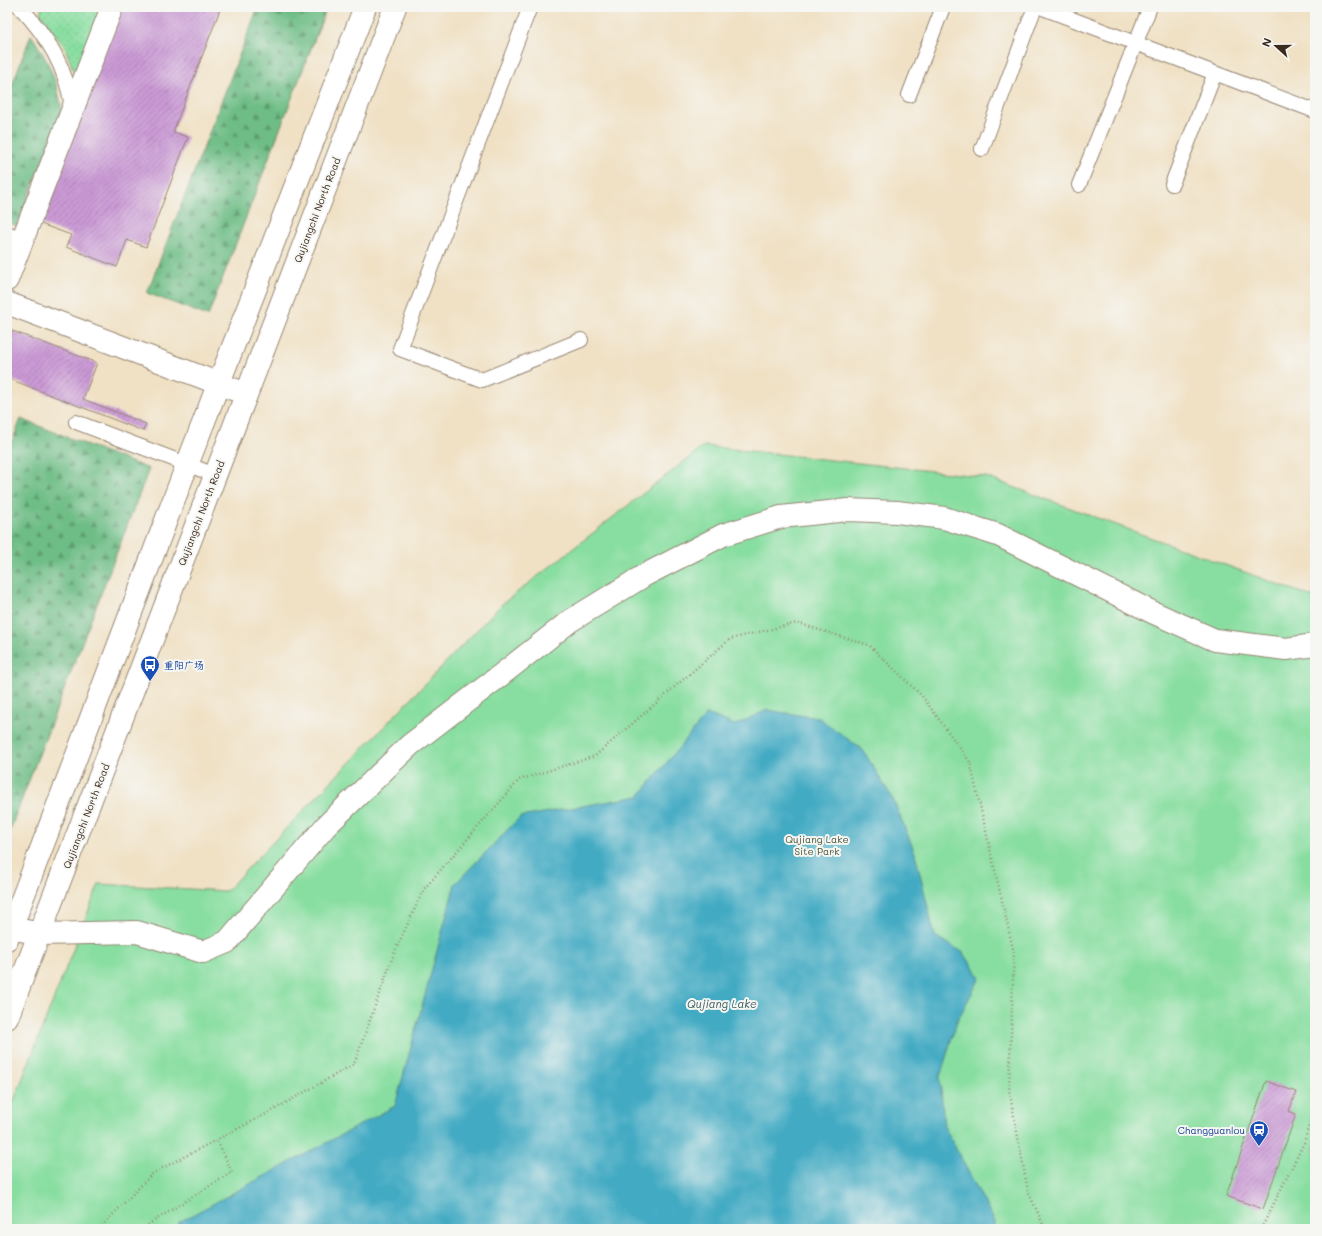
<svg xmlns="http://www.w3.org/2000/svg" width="1322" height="1236" viewBox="0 0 1322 1236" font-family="Mali,'LXGW WenKai TC',sans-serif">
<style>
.forest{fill:url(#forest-firs);stroke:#547452}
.park{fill:#88dea0;stroke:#62845f}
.garden{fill:url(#garden-dots);stroke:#62845f}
.water{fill:#43aac3;stroke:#3f6a70}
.building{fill:url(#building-hatch)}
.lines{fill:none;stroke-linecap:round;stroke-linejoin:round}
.lane-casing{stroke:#968672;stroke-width:16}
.street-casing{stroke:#968672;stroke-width:24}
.secondary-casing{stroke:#968672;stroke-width:24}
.path{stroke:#968672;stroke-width:2.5;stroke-dasharray:1 3;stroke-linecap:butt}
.lane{stroke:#fff;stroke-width:14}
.street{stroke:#fff;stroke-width:22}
.secondary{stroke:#fff;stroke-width:22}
.labels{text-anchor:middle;stroke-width:4;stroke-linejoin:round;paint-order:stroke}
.street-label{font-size:10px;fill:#3b2a1e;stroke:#f6f6f2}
.transit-label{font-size:10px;fill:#164399;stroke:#f6f6f2;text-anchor:start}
.park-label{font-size:10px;fill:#4e573e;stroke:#f6f6f2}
.water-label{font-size:11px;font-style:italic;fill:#3e5d60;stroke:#f6f6f2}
</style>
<defs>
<pattern id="forest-firs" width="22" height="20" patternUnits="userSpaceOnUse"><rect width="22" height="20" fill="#6ebd86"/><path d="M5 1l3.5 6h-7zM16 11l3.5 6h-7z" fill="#5c9a6d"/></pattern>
<pattern id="garden-dots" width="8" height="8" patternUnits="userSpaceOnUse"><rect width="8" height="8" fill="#88dea0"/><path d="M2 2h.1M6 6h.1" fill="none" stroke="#76bf89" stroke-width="1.8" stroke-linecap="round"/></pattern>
<pattern id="building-hatch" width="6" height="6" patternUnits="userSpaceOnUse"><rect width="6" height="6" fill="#cb9ad6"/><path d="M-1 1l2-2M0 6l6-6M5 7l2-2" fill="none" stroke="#a67ead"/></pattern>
</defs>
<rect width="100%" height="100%" fill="#f6f6f2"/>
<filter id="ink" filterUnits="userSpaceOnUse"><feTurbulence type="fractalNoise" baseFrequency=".025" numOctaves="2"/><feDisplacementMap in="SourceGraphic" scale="8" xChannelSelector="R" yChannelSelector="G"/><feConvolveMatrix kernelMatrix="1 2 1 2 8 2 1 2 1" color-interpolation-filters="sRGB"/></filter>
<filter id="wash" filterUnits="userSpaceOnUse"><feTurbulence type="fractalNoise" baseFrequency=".012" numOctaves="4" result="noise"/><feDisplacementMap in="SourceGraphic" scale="16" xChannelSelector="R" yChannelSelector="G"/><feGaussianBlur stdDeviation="0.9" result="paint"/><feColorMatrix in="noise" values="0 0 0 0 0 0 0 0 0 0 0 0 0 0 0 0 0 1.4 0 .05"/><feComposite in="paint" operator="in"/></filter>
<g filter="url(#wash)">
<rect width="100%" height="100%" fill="#f0e1c5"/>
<!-- forest -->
<path class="forest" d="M 258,7 L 327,7 L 208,316 L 147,293 Z
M 31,35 C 48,59 57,81 62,110 L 17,226 L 7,222 L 7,98 Z
M 21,419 L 149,469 L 7,838 L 7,454 Z"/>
<!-- park -->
<path class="park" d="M 704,446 L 986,477 L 1315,598 L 1315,1229 L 7,1229 L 7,1118 L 99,884 L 226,891 L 501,605 Z"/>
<!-- garden -->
<path class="garden" d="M 42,7 L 101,7 L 75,74 L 65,48 L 40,13 Z"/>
<!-- water -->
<path class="water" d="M 767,710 L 819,718 L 863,750 L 893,799 L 915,853 L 935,936 L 964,953 L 980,978 L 957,1021 L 940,1077 L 944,1126 L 995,1222 L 995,1229 L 330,1229 L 326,1228 L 320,1229 L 175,1229 L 179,1222 L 395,1106 L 455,884 L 520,817 L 639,796 L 707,714 L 735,725 Z"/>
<g id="blocks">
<!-- building -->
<path class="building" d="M 121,7 L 221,7 L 173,132 L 188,137 L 146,247 L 127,240 L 117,267 L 66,247 L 71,235 L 38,223 Z
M 7,329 L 97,363 L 83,399 L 146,424 L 143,431 L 7,378 Z
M 1266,1081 L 1296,1092 L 1289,1111 L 1296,1114 L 1263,1209 L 1226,1196 Z"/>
</g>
</g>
<g filter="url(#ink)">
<use href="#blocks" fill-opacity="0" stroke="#968672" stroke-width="1"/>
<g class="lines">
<defs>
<path id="lane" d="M 20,7 C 48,37 66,67 72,107
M 530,7 L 400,349 L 482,380 L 581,340
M 1040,7 L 1315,111
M 909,95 L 943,7
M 982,149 L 1035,7
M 1172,184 L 1215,73
M 1079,185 L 1150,7
M 7,233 L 22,239
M 76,422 L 215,475"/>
<path id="street" d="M 7,280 L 112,7
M 7,303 L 246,394
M 7,927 L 40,934 L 137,932 L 203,952 L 227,942 L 326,826 L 410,745 L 497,678 L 570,621 L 645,575 L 723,535 L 781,517 L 848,510 L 897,512 L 944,518 L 998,535 L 1152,612 L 1215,640 L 1286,649 L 1315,645"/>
<path id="secondary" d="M 7,939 L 187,465 L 365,7
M 7,1018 L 395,7"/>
</defs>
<!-- lane casing -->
<use href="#lane" class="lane-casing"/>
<!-- street casing -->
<use href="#street" class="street-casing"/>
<!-- secondary casing -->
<use href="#secondary" class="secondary-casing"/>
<!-- path -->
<path class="path" d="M 99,1229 L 153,1173 L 268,1113 L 354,1064 L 395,951 L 424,889 L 519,780 L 595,756 L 730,639 L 797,623 L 869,645 L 922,696 L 970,762 L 1014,953 L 1009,1089 L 1028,1191 L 1045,1229
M 141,1229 L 232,1172 L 217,1140
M 1261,1229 L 1304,1143 L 1315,1102"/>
<!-- lane -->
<use href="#lane" class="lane"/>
<!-- street -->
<use href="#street" class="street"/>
<!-- secondary -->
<use href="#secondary" class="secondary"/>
</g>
</g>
<!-- icons -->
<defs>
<symbol id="bus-pin" viewBox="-11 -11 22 30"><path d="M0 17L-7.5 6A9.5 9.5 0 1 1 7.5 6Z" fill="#1a4fb4" stroke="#f6f6f2"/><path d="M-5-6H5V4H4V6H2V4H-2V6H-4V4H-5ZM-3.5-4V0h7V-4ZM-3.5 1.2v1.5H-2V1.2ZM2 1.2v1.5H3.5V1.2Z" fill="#fff"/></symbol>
<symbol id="station-pin" viewBox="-11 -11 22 30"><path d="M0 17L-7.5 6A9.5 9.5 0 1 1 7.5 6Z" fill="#1a4fb4" stroke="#f6f6f2"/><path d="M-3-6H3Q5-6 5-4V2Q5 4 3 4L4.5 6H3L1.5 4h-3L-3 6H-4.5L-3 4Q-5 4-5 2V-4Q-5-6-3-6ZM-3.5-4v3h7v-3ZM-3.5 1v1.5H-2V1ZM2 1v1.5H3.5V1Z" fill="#fff"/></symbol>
</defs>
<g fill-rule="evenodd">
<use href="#bus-pin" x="139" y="654" width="22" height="30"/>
<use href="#station-pin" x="1248" y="1119" width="22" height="30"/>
</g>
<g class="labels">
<!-- street labels -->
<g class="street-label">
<text transform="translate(317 210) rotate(-69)" y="4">Qujiangchi North Road</text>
<text transform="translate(201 513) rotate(-69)" y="4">Qujiangchi North Road</text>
<text transform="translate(86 816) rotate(-69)" y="4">Qujiangchi North Road</text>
</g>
<!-- transit labels -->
<g class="transit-label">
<text x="164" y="669">重阳广场</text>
<text x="1245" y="1134" text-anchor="end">Changguanlou</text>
</g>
<!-- park labels -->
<g class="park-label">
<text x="817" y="843">Qujiang Lake<tspan x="817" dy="12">Site Park</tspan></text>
</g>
<!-- water labels -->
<g class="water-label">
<text x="722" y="1008">Qujiang Lake</text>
</g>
</g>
<!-- margin -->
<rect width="1322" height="1236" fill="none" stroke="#f6f6f2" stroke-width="24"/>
<!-- north arrow -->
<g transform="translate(1276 46) rotate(291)" stroke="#f6f6f2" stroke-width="3" paint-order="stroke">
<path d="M0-3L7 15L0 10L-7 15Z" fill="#3b2a1e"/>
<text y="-6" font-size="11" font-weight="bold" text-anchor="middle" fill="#3b2a1e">N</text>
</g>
</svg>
